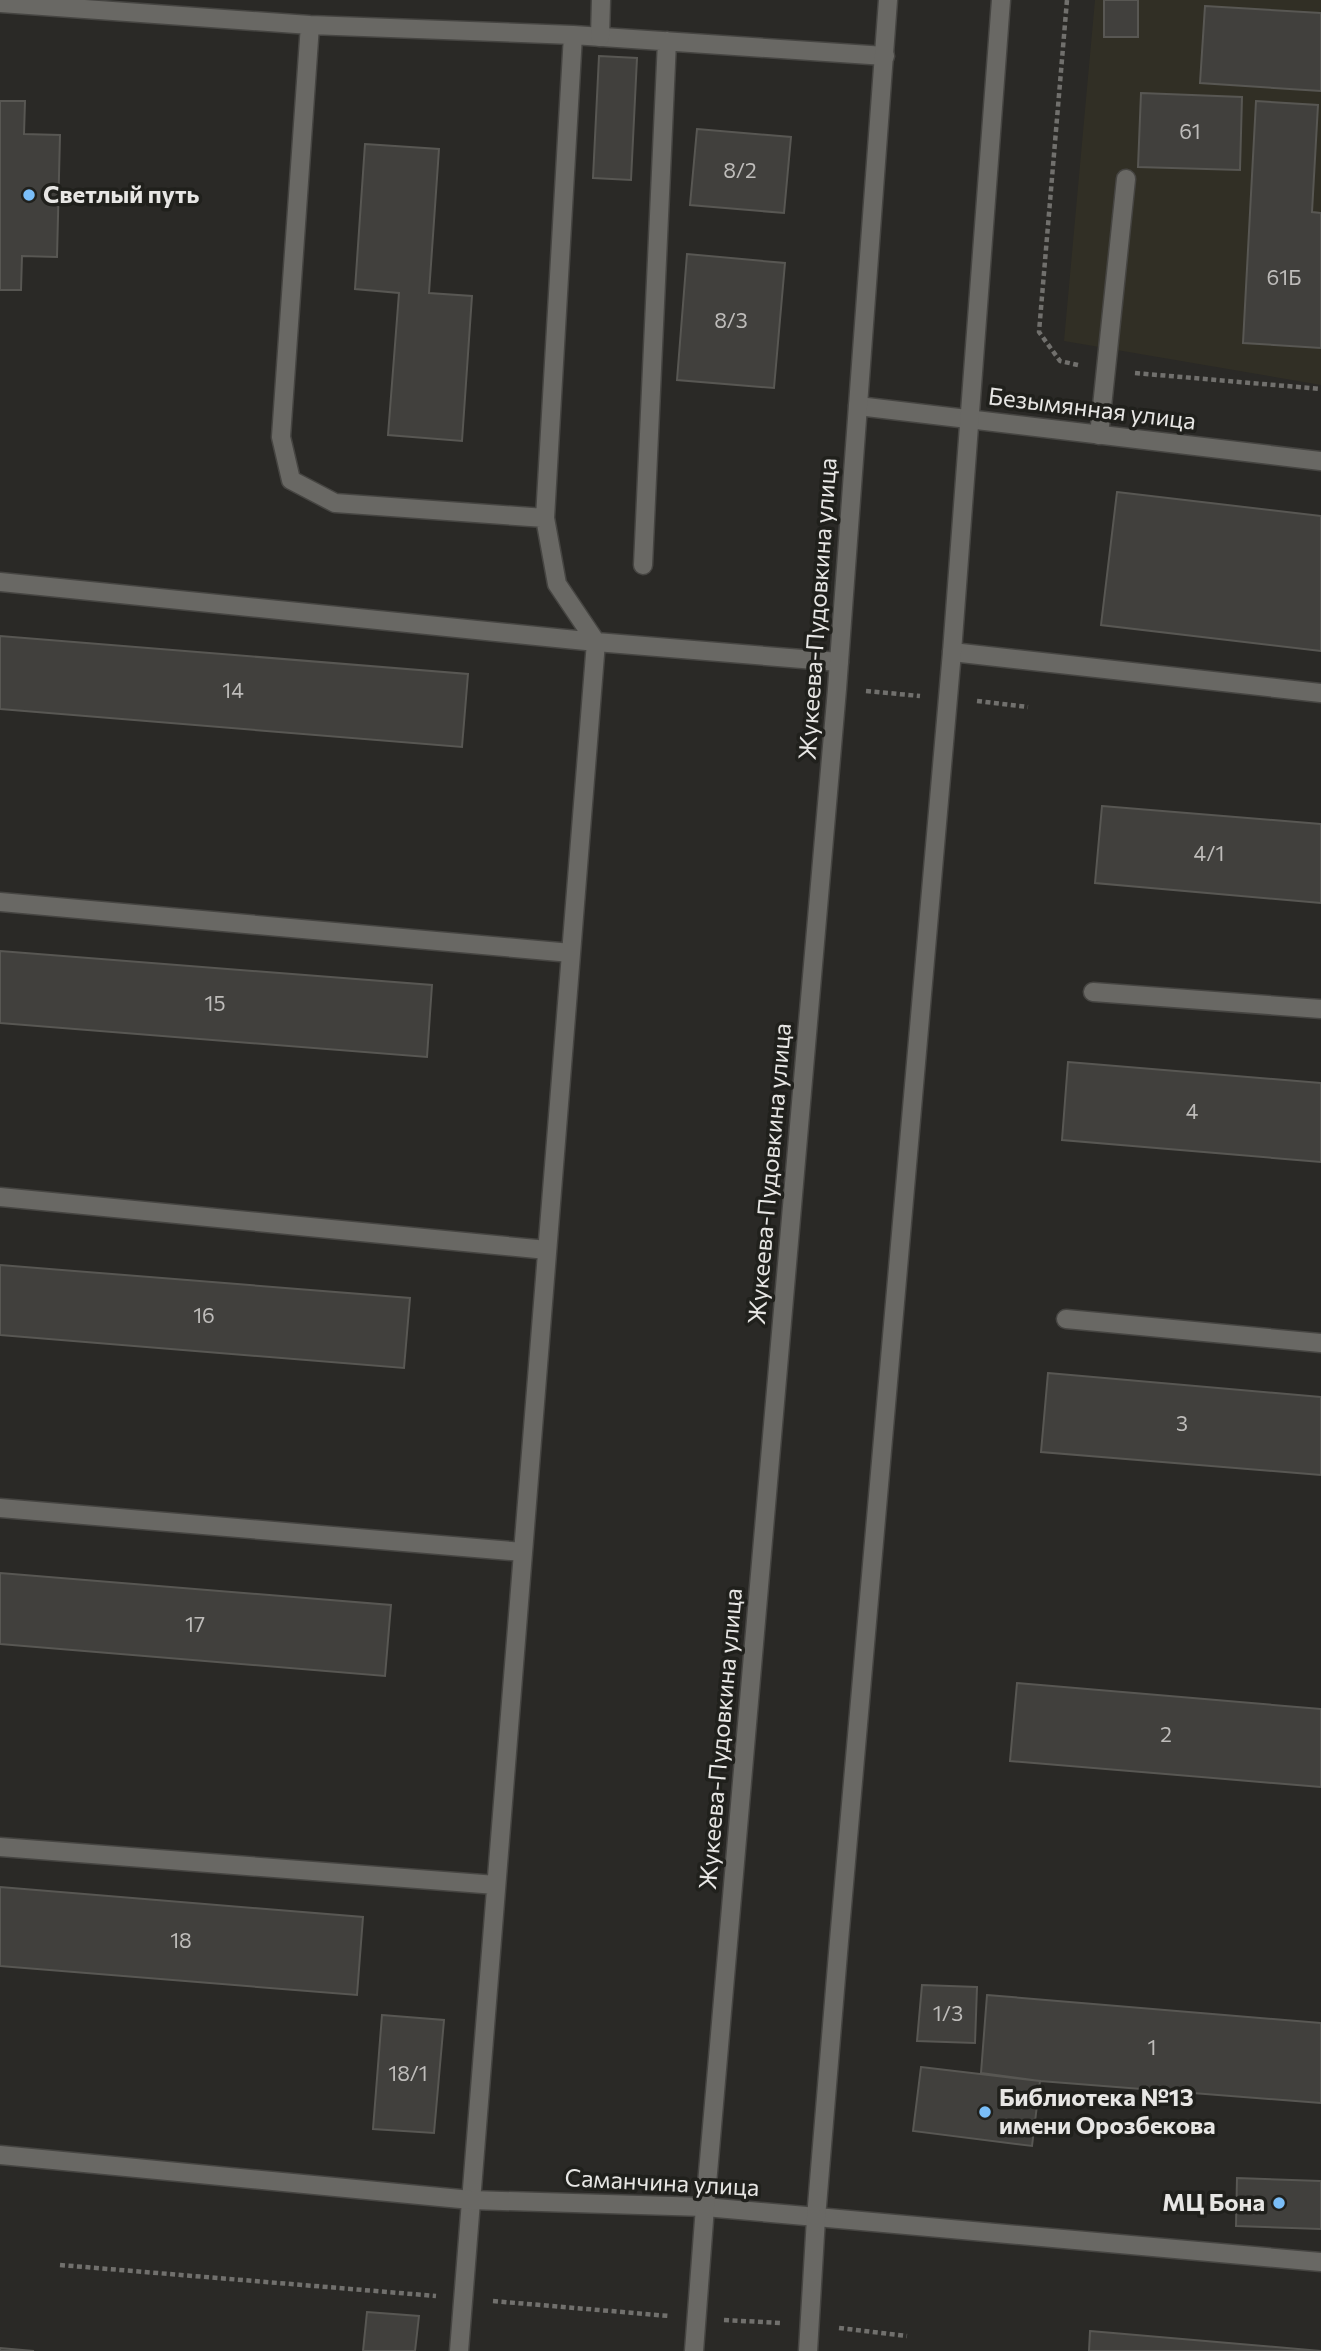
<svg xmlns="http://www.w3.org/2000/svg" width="1321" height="2351" viewBox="0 0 1321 2351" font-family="Commissioner,sans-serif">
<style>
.built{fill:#312f25}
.building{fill:#41403d;stroke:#585753;stroke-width:2}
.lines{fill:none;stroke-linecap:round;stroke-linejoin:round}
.service-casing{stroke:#464542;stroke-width:21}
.minor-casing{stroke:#464542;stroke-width:21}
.secondary-casing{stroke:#464542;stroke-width:21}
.path{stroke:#71706d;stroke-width:4.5;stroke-dasharray:5 3.5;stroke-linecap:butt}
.service{stroke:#696864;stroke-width:18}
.minor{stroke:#696864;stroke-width:18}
.secondary{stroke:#696864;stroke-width:18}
.poi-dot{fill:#7abef8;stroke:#20201c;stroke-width:2.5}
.labels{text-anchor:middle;stroke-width:7;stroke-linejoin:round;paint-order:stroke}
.number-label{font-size:21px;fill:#bebcba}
.poi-label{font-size:24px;font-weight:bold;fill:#e7e6e4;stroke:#20201c;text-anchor:start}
.street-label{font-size:24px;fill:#e7e6e4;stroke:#20201c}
</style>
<rect width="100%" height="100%" fill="#2a2926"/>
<!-- built -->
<path class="built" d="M 1095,0 L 1321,0 L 1321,385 L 1064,341 Z"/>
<!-- building -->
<path class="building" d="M 1104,0 L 1138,0 L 1138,37 L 1104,37 Z
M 1205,6 L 1321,13 L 1321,91 L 1200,83 Z
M 599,56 L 637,58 L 631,180 L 593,178 Z
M 1141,93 L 1242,97 L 1240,170 L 1138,167 Z
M 0,101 L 25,101 L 24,134 L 60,135 L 57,257 L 22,256 L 21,290 L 0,290 Z
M 1256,101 L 1318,105 L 1312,212 L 1321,213 L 1321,348 L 1243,343 Z
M 697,129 L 791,137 L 784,213 L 690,205 Z
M 365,144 L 439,149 L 429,293 L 472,296 L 462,441 L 388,435 L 399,293 L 355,289 Z
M 687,254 L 785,263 L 774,388 L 677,380 Z
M 1117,492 L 1321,516 L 1321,651 L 1101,625 Z
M 0,636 L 468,674 L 462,747 L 0,709 Z
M 1102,806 L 1321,824 L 1321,903 L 1095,883 Z
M 0,951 L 432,985 L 427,1057 L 0,1023 Z
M 1068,1062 L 1321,1083 L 1321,1162 L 1062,1140 Z
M 0,1265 L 410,1298 L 404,1368 L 0,1335 Z
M 1048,1373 L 1321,1397 L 1321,1475 L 1041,1452 Z
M 0,1573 L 391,1605 L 385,1676 L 0,1644 Z
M 1017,1683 L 1321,1709 L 1321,1787 L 1010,1761 Z
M 0,1887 L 363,1917 L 357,1995 L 0,1966 Z
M 922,1985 L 977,1987 L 975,2043 L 917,2041 Z
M 987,1995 L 1321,2023 L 1321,2103 L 1040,2081 L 981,2073 Z
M 382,2015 L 444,2020 L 434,2133 L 373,2129 Z
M 921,2067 L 1040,2081 L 1032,2146 L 913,2131 Z
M 1237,2178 L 1321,2181 L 1321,2229 L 1236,2226 Z
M 367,2312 L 419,2316 L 415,2351 L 363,2351 Z
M 1090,2331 L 1321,2351 L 1089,2351 Z
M 0,2348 L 34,2351 L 0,2351 Z"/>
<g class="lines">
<defs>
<path id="service" d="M 0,3 L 310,25 L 573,35 L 885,56
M 310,25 L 281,437 L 291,480 L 335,503 L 545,518
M 1099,435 L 1126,179
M 643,565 L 667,41
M 0,582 L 596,642 L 839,662
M 952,652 L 1321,693
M 0,902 L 571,953
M 1093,992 L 1321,1009
M 0,1197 L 547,1250
M 1066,1319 L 1321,1343
M 0,1508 L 523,1552
M 0,1847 L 496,1885
M 459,2351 L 596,642 L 557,584 L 545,518 L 573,35"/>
<path id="minor" d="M 600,37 L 601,0
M 858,406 L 1321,461
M 0,2155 L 471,2200 L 705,2207 L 1321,2262"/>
<path id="secondary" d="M 694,2351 L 705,2207 L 837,689 L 888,0
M 808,2351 L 816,2218 L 839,1941 L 952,652 L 1001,0"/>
</defs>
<!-- service casing -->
<use href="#service" class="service-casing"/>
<!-- minor casing -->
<use href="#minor" class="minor-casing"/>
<!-- secondary casing -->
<use href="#secondary" class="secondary-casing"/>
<!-- path -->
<path class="path" d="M 1067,0 L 1039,332 L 1060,361 L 1078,365
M 1135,373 L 1321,389
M 866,691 L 920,696
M 977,701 L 1028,707
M 60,2265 L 436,2296
M 493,2301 L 669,2316
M 724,2320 L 781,2323
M 839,2328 L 907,2336"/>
<!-- service -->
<use href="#service" class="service"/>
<!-- minor -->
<use href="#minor" class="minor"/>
<!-- secondary -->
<use href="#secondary" class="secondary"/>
</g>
<!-- markers -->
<g class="poi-dot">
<circle cx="29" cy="195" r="7"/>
<circle cx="985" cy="2112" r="7"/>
<circle cx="1279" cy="2203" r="7"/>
</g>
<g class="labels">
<!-- number labels -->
<g class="number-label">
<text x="1190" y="139">61</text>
<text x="740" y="178">8/2</text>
<text x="1284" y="285">61Б</text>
<text x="731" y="328">8/3</text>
<text x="233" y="698">14</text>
<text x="1209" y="861">4/1</text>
<text x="215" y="1011">15</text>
<text x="1192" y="1119">4</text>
<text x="204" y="1323">16</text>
<text x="1182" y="1431">3</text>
<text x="195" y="1632">17</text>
<text x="1166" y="1742">2</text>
<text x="181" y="1948">18</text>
<text x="948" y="2021">1/3</text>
<text x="1152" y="2055">1</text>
<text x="408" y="2081">18/1</text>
</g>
<!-- poi labels -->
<g class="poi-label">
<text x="43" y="203">Светлый путь</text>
<text x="999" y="2106">Библиотека №13<tspan x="999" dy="28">имени Орозбекова</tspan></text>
<text x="1265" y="2211" text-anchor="end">МЦ Бона</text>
</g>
<!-- street labels -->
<g class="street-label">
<text transform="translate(1092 409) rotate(7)" y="8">Безымянная улица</text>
<text transform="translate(818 609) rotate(-86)" y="8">Жукеева-Пудовкина улица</text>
<text transform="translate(770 1174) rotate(-85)" y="8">Жукеева-Пудовкина улица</text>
<text transform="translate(721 1739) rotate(-85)" y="8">Жукеева-Пудовкина улица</text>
<text transform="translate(662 2183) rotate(3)" y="8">Саманчина улица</text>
</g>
</g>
</svg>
